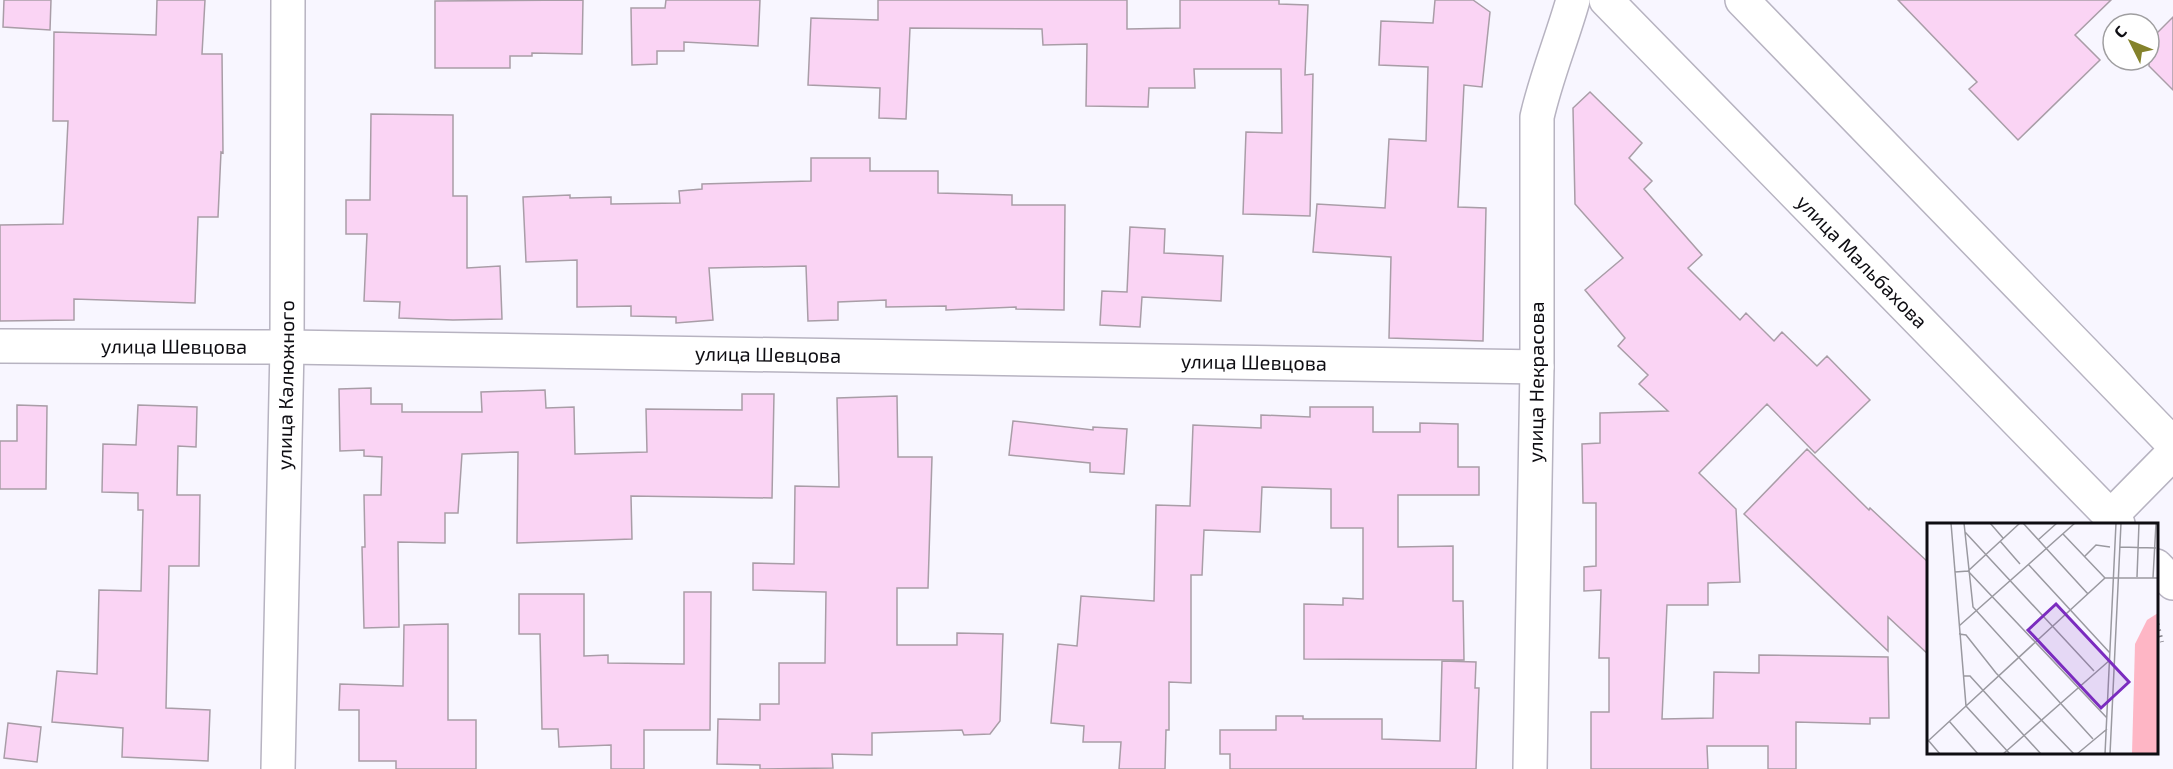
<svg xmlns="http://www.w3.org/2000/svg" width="2173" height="769" viewBox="0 0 2173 769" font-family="'Exo 2',sans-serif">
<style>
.building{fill:#fad4f4;stroke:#a99da7;stroke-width:1.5}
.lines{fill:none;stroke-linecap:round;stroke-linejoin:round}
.minor-casing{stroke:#b7b3c1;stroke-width:36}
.major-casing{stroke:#b7b3c1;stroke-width:36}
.path{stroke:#84828a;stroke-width:4;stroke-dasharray:1.5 4.5;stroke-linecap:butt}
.minor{stroke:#fff;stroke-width:33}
.major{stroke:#fff;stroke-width:33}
.labels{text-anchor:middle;stroke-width:5;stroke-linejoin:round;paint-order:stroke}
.street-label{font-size:20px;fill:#0e0d12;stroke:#fff}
.inset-road{fill:none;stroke:#9a99a0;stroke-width:1.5}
.view{fill:#7b2cbf;fill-opacity:0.15;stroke:#7b2cbf;stroke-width:3}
.inset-edge{fill:none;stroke:#0e0d12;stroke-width:3}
</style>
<rect width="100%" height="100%" fill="#f8f6ff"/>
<!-- building -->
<path class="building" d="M 4,0 L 51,0 L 50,30 L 3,27 Z
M 157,0 L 205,0 L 202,54 L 222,54 L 223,153 L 221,152 L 218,217 L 198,217 L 195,303 L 74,299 L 74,320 L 0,321 L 0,225 L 63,224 L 68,121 L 53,121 L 54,32 L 156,35 Z
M 583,0 L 582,54 L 532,53 L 532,56 L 510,56 L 510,68 L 435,68 L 435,1 Z
M 666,0 L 760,0 L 758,46 L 684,42 L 684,51 L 657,51 L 657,64 L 632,65 L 631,8 L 665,8 Z
M 878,0 L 1127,0 L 1127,29 L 1180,28 L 1180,0 L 1279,0 L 1279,4 L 1308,5 L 1305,75 L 1313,74 L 1310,216 L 1243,214 L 1246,132 L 1282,133 L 1281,69 L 1194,69 L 1195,88 L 1149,88 L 1148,107 L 1086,106 L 1087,44 L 1043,45 L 1042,29 L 910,28 L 906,119 L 879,118 L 880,88 L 808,85 L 811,18 L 878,20 Z
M 1435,0 L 1473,0 L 1490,12 L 1482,87 L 1464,85 L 1458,207 L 1486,208 L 1483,341 L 1389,338 L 1391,257 L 1313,252 L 1317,204 L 1385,208 L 1389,139 L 1426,141 L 1428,67 L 1379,65 L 1381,21 L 1433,23 Z
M 1898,0 L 2111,0 L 2075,35 L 2100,60 L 2018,140 L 1969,89 L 1977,82 Z
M 2173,17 L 2173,90 L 2149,66 L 2149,41 Z
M 1590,92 L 1642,143 L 1629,158 L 1652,181 L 1644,189 L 1702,255 L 1688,268 L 1740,320 L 1746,313 L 1774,341 L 1782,332 L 1817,366 L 1827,356 L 1870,400 L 1815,453 L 1767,404 L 1699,473 L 1736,509 L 1740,582 L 1708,583 L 1708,605 L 1667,605 L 1662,719 L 1713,718 L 1714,672 L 1759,673 L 1759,655 L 1888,657 L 1889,718 L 1870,718 L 1870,724 L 1796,722 L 1796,769 L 1768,769 L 1768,746 L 1707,746 L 1708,769 L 1591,769 L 1591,712 L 1609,712 L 1609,658 L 1599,658 L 1601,590 L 1584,591 L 1584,567 L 1596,566 L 1596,503 L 1583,503 L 1582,444 L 1600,443 L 1600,413 L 1668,411 L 1639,384 L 1648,375 L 1618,346 L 1625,338 L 1585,290 L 1623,258 L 1575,204 L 1573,108 Z
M 371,114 L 453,115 L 453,196 L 467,196 L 467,268 L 500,266 L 502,319 L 453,320 L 399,318 L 400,302 L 364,301 L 367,234 L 346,234 L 346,200 L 370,200 Z
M 811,158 L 870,158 L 870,171 L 938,171 L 938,193 L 1012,195 L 1012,205 L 1065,205 L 1064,310 L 1016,309 L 1016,307 L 946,310 L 946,306 L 886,307 L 886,300 L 838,302 L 838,320 L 808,321 L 806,266 L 709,268 L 713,320 L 676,323 L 676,317 L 631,316 L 631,306 L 577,307 L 577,260 L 526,262 L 523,197 L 570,195 L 570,198 L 611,197 L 611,204 L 680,203 L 679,191 L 702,189 L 702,184 L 811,181 Z
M 1130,227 L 1165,229 L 1164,253 L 1223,256 L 1221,301 L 1142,297 L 1140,327 L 1100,325 L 1102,291 L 1127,292 Z
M 371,388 L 371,404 L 402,404 L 402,412 L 482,412 L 481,392 L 545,390 L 546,408 L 574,407 L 575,454 L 647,452 L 646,409 L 742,410 L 742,394 L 774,394 L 772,498 L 631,496 L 632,539 L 517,543 L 518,452 L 462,454 L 458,513 L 445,513 L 445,543 L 398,542 L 399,627 L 364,628 L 362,547 L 365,547 L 364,495 L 381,495 L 382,457 L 364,456 L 364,450 L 340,451 L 339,389 Z
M 897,396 L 898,457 L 932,457 L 928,588 L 897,588 L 897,645 L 957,645 L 957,633 L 1003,634 L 1000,721 L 990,734 L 964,735 L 962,730 L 872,733 L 872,755 L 832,754 L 833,768 L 760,769 L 760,765 L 717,764 L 718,719 L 760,720 L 760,704 L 779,704 L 779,663 L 825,663 L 826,592 L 753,590 L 753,563 L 794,564 L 795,486 L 839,487 L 837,398 Z
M 17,405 L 47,406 L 46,489 L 0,489 L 0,441 L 17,441 Z
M 138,405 L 197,407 L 196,447 L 178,446 L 177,495 L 200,495 L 199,566 L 169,566 L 166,708 L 210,710 L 208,761 L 122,757 L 123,728 L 52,722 L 57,671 L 97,674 L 99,590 L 141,591 L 143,510 L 138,510 L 138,493 L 102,492 L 103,444 L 136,445 Z
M 1310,407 L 1373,407 L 1373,432 L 1420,432 L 1420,423 L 1458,424 L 1458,467 L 1479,467 L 1479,495 L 1398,495 L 1398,547 L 1453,546 L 1453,601 L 1463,601 L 1464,660 L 1304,659 L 1304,604 L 1343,605 L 1343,598 L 1363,599 L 1363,528 L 1331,528 L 1331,489 L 1262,487 L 1260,532 L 1204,530 L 1202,575 L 1191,575 L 1191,683 L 1169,682 L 1169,730 L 1166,730 L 1165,769 L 1119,769 L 1121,742 L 1083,742 L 1084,726 L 1051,723 L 1058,644 L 1077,646 L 1081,596 L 1154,601 L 1156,505 L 1190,506 L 1193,425 L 1261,428 L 1261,415 L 1310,417 Z
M 1013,421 L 1093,430 L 1093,427 L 1127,429 L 1124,474 L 1090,472 L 1090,463 L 1009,455 Z
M 1807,449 L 1869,510 L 1870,508 L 1929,563 L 1929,655 L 1888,617 L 1888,651 L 1744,514 Z
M 684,592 L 711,592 L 710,730 L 644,730 L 644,769 L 611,769 L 611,745 L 559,747 L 558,729 L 542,729 L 540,634 L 519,634 L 519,594 L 584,594 L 584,656 L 608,655 L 608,663 L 684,664 Z
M 448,624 L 448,720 L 476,720 L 476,769 L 396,769 L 396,761 L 359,761 L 359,710 L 339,710 L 340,684 L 403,686 L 404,625 Z
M 1442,661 L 1476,662 L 1475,688 L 1479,688 L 1476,769 L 1230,769 L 1230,754 L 1220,754 L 1220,730 L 1276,730 L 1276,716 L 1303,716 L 1303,719 L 1382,719 L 1382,739 L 1440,741 Z
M 8,723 L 41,727 L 37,762 L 4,758 Z"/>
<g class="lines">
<defs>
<g id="minor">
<path id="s1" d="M 0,346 L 287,347 L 1537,367"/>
<path d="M 2110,517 L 2173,453"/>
<path id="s2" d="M 278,769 L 287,347 L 288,0"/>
<path id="s3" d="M 1530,769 L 1537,367 L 1537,117 C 1546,77 1562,39 1573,0"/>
</g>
<g id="major">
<path id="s4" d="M 1606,0 L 2118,524"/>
<path d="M 1742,0 L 2173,444"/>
<path d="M 2156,566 L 2173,583"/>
</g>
</defs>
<!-- minor casing -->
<use href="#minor" class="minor-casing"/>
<!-- major casing -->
<use href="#major" class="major-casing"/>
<!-- path -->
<path class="path" d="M 2156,618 L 2162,642"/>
<!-- minor -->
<use href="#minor" class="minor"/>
<!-- major -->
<use href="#major" class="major"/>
</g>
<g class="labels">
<!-- street labels -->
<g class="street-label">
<text dy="7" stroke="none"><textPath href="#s4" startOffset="366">улица Мальбахова</textPath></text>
<text dy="7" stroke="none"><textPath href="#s1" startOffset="174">улица Шевцова</textPath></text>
<text dy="7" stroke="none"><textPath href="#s1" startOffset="768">улица Шевцова</textPath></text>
<text dy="7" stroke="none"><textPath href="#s1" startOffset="1254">улица Шевцова</textPath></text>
<text dy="7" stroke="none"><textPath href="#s3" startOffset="387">улица Некрасова</textPath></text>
<text dy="7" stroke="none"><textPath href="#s2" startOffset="384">улица Калюжного</textPath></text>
</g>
</g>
<!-- overview -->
<g transform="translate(1927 523)">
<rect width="231" height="231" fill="#f8f6ff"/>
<path d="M 231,90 L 231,231 L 205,231 L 208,121 L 220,97 Z" fill="#feb6c5"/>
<path class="inset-road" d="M 37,0 L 46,84 L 166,216M 63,0 L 76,15M 96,0 L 161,71M 38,9 L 167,148M 136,11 L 178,55M 111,17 L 130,0M 73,18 L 93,41M 193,24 L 229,25M 158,33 L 169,22 L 183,24M 101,41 L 183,130M 41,48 L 180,195M 28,49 L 41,48 L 93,0M 210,54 L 212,0M 226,55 L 229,0M 32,103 L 148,0M 32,111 L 39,112 L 69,150 L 147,231M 36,153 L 43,153 L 114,231M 22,198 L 51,231M 1,217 L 13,231M 0,219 L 39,183 L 24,0M 76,231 L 183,137M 83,231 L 39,183 L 178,55 L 231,55M 150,231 L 180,206M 178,231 L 189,0M 183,231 L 194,0"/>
<path class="view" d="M 129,81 L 202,159 L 174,185 L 101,107 Z"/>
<rect width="231" height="231" class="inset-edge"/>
</g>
<!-- north arrow -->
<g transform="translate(2131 42) rotate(313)"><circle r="28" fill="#ffffff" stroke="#9f9ea0" stroke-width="1.5"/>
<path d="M0-4.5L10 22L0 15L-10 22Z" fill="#84822b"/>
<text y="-9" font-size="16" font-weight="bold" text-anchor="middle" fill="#0e0d12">С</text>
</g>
</svg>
